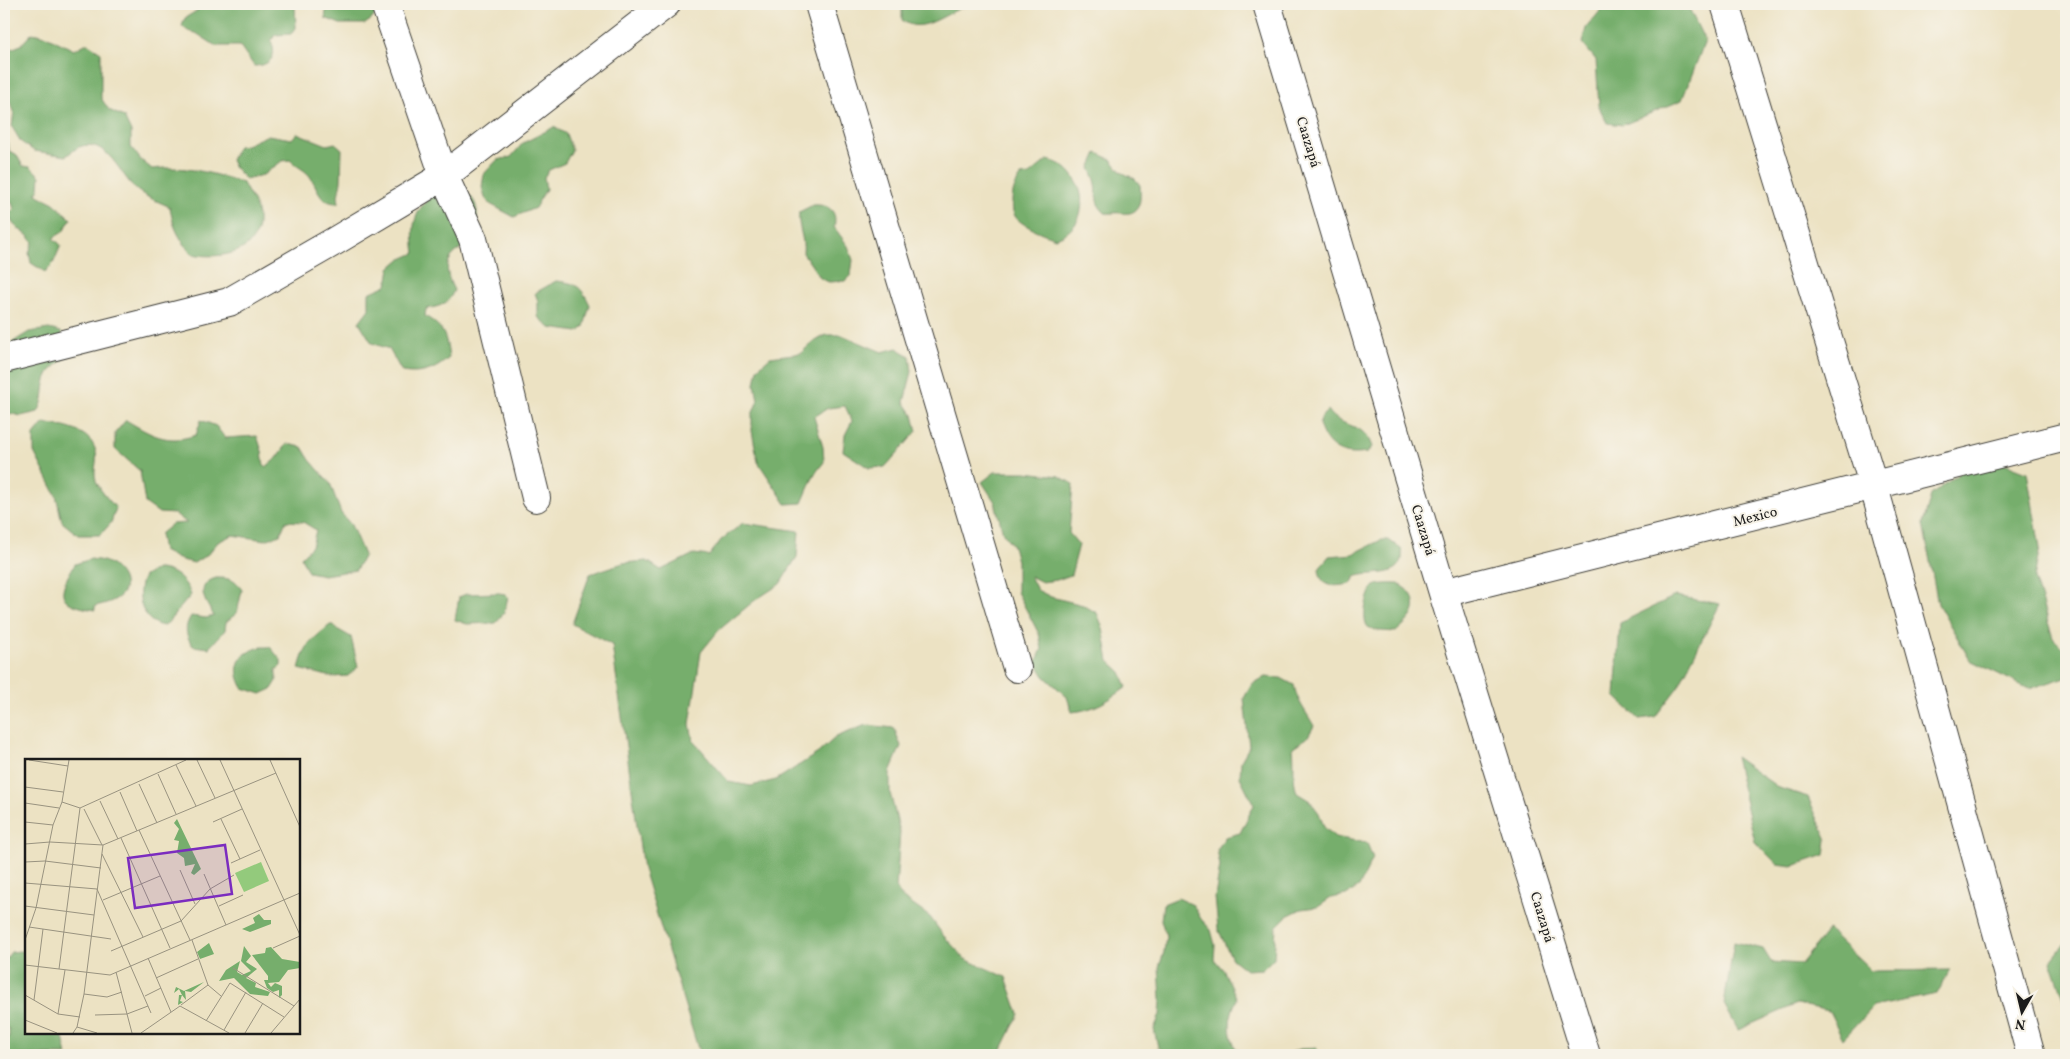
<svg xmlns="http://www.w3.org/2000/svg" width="2070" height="1059" viewBox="0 0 2070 1059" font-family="Vollkorn,serif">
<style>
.forest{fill:#76ae6c;stroke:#496544}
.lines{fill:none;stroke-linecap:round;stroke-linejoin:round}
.minor-casing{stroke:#3b3a35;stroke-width:30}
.minor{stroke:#fff;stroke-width:28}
.labels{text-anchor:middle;stroke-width:4;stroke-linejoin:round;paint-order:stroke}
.street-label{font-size:14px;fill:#1c1c1c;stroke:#f7f3e8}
.inset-road{fill:none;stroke:#999380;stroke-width:1}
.view{fill:#7b2cbf;fill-opacity:0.15;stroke:#7b2cbf;stroke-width:2.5}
.inset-edge{fill:none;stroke:#1c1c1c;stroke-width:2.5}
</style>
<rect width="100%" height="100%" fill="#f7f3e8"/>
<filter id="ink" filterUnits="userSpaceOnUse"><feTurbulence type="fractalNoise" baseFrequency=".02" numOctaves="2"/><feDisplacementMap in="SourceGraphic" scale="10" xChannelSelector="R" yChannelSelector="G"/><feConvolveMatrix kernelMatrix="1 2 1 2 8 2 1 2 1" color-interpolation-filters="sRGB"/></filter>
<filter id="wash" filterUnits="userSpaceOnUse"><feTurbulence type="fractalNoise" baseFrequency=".0096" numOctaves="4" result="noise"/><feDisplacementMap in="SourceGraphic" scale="20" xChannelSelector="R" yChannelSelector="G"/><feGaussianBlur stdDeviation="1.12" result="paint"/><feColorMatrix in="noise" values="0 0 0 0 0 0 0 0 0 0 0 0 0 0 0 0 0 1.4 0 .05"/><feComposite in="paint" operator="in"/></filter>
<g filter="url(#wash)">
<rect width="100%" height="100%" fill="#ece2c3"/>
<!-- forest -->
<path class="forest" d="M 193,4 L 295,4 L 296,28 L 291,34 L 275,35 L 271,41 C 278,56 270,66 254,66 L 240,46 L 216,46 L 196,33 L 188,31 L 182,26 L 185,18 L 198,10 Z
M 327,4 L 374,4 L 376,13 L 372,19 L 365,24 L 340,24 L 325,18 Z
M 902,4 L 987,4 C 979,6 971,5 964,7 C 945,13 921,36 902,20 Z
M 1606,4 L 1687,4 L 1705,41 L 1682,100 L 1623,125 L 1607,123 L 1599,107 L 1596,60 L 1582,43 L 1586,28 Z
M 32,33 L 46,36 L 74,50 L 87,43 L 101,52 L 101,98 L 109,110 L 124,117 L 131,132 L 131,147 L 141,160 L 152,169 C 184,165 213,173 243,183 C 247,192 255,202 257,211 C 266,253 221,260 192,254 C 179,238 173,228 170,207 C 160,202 147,198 138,191 C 120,177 108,136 79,147 C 75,149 70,153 66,156 L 34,151 L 21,142 L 12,127 L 14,111 L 4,89 L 4,64 L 6,51 L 21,45 Z
M 554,127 L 566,134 L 572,150 L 565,163 L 549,170 L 544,177 L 546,189 L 535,208 L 514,217 L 490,204 L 485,198 L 482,187 L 484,174 L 497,160 L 511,157 L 523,143 Z
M 297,133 L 327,145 L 335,143 L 342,149 L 341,181 L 338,196 L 339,203 C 319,204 318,187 309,175 C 304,169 295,166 290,160 L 282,161 L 263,175 L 245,179 L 234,167 L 231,160 L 238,146 L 246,145 L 268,135 L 292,139 Z
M 4,135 L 9,147 L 9,151 L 16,154 L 23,166 L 31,167 L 40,176 L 39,188 L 36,194 L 54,203 L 71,219 L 63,232 L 53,238 L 61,245 L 53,264 L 45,272 L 31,263 L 29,253 L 33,242 C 26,230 11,229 9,214 L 14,209 L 12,203 L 4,201 Z
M 1097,153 L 1111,159 L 1121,172 L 1135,179 L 1140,185 C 1141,201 1141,216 1121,213 C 1116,212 1110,214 1105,213 C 1093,201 1098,198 1096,184 C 1095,178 1092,173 1090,168 Z
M 1047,160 C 1087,166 1096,227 1055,238 C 1045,234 1018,225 1014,214 C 1012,211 1013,206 1012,202 C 1012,193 1015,184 1021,176 L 1029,175 Z
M 441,187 C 447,188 457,187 463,191 C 485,202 478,229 465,244 C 459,251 450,255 448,264 C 446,272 450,283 454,290 C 448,305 441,306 426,309 L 425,316 C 445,328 446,336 449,358 C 434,371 421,375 402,372 L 389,349 L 372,343 L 359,322 L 369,309 L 369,293 L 387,285 L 390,268 L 399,260 L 415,253 C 410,220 416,208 441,187 Z
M 813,205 C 829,204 838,211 834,227 L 848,246 L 853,260 L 851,275 L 845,281 L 829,282 L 821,279 L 803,253 C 805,238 797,227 799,212 Z
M 556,281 C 577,283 581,286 590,305 L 584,327 L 578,332 L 550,328 L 538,317 L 538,301 L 535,293 Z
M 49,329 L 61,332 L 71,354 C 64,360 54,366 49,373 C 41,387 47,397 38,412 L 21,416 L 4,412 L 4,345 L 8,345 L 29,332 Z
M 826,335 L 842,335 L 882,352 L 897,348 L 910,356 L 912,372 L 904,402 L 913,415 L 917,431 L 885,467 L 869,468 L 843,451 L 845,435 L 852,421 L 845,406 L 828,408 L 814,417 L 823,447 L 824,462 L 814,475 L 802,503 L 786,504 L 758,462 L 752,431 L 752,415 L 758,400 L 755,384 L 758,368 L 770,357 L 801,353 L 812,343 Z
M 1328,410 C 1342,431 1363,419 1372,447 L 1367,453 C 1342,457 1326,449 1319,424 L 1322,416 Z
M 126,420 C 151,435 167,445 196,435 L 201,420 L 216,426 L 225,438 L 257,436 L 262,451 L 264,466 L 266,467 L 278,457 L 287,444 L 302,447 L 310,460 L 330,483 L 341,513 L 351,525 L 364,555 L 356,570 L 324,575 L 308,572 L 301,557 L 312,546 L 316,530 L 303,522 L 286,521 L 280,535 L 265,540 L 232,535 L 218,542 L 208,554 L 194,563 L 178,559 L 163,551 L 160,534 L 172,524 L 187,523 L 175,514 L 159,513 L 145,503 L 140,471 L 115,449 L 115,433 Z
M 44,423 C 63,427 91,429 96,452 C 98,462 92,473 97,483 C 101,492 110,501 116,508 L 111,523 L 100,535 L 78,535 L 62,522 L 56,495 L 34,452 L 34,435 Z
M 1999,461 L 2027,472 L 2040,548 L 2034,578 L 2053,638 L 2066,651 L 2066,677 L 2029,689 L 1970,660 L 1938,604 L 1923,524 L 1931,495 L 1970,465 Z
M 995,472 L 1026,472 L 1059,476 L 1073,484 L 1069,533 L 1079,545 L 1071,575 L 1057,580 L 1042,582 L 1030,576 L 1037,590 L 1051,597 L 1083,605 L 1097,613 L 1103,628 L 1109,661 L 1121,672 L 1127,687 C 1109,700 1095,710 1072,712 L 1067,697 L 1044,676 L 1036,663 L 1042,649 L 1039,634 L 1017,592 L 1017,561 L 1013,546 L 1003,533 L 995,502 L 982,482 Z
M 743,523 L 799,531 L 797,557 L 780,584 L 754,601 L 719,630 L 701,652 L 690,724 L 693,740 L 729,782 L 751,786 L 776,780 L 818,753 L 836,737 L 866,725 L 894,728 L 901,746 L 890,772 L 890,793 L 900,832 L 896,889 L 903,898 L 930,917 L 943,935 L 965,959 L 1006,977 L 1019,1014 L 999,1055 L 700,1055 L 643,869 L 612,645 L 572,624 L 590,574 L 623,563 L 647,561 L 661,570 L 694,554 L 709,556 L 721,540 Z
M 1381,540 L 1389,540 L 1402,550 C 1406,581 1371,570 1355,577 L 1351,584 C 1336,586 1321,590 1319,569 L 1329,556 L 1353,554 Z
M 91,559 C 96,560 102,560 106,562 C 116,566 129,581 123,592 C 118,601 104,604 95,606 L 95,610 C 57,604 56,595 75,564 Z
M 157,569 C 173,569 186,580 191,595 L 165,626 C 142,625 134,594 144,576 Z
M 216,578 C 228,578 235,579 242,590 L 237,613 L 226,622 L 225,630 L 209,648 L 193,646 C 185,635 184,627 191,616 L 206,618 L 214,616 C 206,603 193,585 216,578 Z
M 1399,584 L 1411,593 C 1420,612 1410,619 1396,632 C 1388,631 1376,632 1369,628 C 1360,621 1367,590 1375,586 C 1381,583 1392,584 1399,584 Z
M 499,593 L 505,594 L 508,597 L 504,613 L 496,623 L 467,624 L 455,620 L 459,597 L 466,594 Z
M 1675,596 L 1720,604 L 1678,687 L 1655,717 L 1639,719 L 1615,696 L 1620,623 Z
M 330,625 L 334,625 L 337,629 L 351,637 L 358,667 L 348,676 L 332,677 L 299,669 C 305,644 311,641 330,625 Z
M 262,647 L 270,647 L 281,660 L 281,666 L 276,670 L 277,681 L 272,689 L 261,694 L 243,688 C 231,667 239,652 262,647 Z
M 1265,677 L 1281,678 L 1294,685 C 1297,702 1306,711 1314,726 L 1307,738 L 1293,747 C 1295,763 1292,778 1297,793 L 1310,801 L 1319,813 L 1324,827 L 1335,837 L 1367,843 L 1373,858 L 1359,887 L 1346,895 L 1331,898 L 1318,907 L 1301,909 L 1287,916 L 1276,927 L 1274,958 L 1263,969 L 1246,970 L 1232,959 L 1218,929 L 1215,897 L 1220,866 L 1217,850 L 1225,837 L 1240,833 L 1254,805 L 1240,777 L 1241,761 L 1249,747 L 1244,698 L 1252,684 Z
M 1735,757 L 1779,788 L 1808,797 L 1827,840 L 1825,855 L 1793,866 L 1777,864 L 1755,842 Z
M 1178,898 L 1193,905 L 1201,919 L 1211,930 L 1215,945 L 1214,959 L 1224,971 L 1237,999 C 1227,1020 1228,1035 1239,1055 L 1169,1055 L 1158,1047 L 1154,1029 L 1160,1015 L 1161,999 L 1159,967 L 1164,952 L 1166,936 L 1161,920 L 1163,904 Z
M 1828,930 L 1871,971 L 1950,970 L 1937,994 L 1873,1007 L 1843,1039 L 1829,1011 L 1797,1004 L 1738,1030 L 1724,1004 L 1734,942 L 1763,949 L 1771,962 L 1801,964 Z
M 2066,942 L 2066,1004 L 2051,961 Z
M 20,951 L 26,953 L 26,1033 L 62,1033 L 67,1055 L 4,1055 L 4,1043 L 9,1037 L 9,1029 L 4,1026 L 5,960 L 11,952 Z
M 1316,1048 L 1321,1055 L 1285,1055 L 1300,1049 Z"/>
</g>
<g filter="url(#ink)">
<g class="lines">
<defs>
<path id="minor" d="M 385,4 L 444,176 L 473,239 L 536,498
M 819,4 L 1017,668
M 1267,4 L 1443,593 L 1586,1055
M 1725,4 L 1874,487 L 2031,1055
M 4,359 L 229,302 L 335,241 L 444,176 L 666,4
M 1443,593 L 2066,437"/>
</defs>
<!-- minor casing -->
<use href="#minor" class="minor-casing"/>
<!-- minor -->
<use href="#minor" class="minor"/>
</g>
</g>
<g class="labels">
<!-- street labels -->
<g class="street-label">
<text transform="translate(1309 142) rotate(73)" y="5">Caazapá</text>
<text transform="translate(1755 516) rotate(-14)" y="5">Mexico</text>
<text transform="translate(1424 530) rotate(73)" y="5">Caazapá</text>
<text transform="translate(1543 917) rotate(73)" y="5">Caazapá</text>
</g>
</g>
<!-- overview -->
<g transform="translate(25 759)">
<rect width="275" height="275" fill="#ece2c3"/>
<path d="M 236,103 L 244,122 L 219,133 L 210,114 Z" fill="#93ca7c"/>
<path d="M 152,60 L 176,110 L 169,116 L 166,114 L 170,105 L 160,107 L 159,99 L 152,94 L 154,82 L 149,81 L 154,70 L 149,64 ZM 234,155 L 239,161 L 246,161 L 246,165 L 225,173 L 217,170 L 230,164 L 228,159 ZM 184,184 L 189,195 L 175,200 L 172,193 ZM 219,187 L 226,197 L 221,203 L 232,210 L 221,219 L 231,224 L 230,228 L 245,233 L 243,237 L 225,235 L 209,219 L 194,222 L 201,211 L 215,202 L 212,213 L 217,216 L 226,212 L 216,202 ZM 246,188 L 257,200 L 275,203 L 275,209 L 263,211 L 254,223 L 243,224 L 246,228 L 250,224 L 257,227 L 257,236 L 254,239 L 254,231 L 248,233 L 242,229 L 239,221 L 243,221 L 243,217 L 227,196 L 240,194 L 241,189 ZM 179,223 L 166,233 L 160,232 L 161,241 L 157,236 L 155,242 L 158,243 L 153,246 L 154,236 L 157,236 L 154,230 L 149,234 L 151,228 L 159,232 Z" fill="#76ae6c"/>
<path class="inset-road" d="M 4,1 L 43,7M 172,1 L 190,39M 195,1 L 275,176M 245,1 L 275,68M 151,6 L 171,47M 133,15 L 151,55M 114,25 L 132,64M 0,28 L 38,33M 95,33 L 112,72M 75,42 L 93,80M 0,44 L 34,49M 55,49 L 161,1M 59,50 L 77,86M 196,60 L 215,100M 0,63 L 28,66M 188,63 L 217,50M 114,71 L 165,181M 96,79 L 145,189M 0,85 L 25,83 L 78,86M 78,86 L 251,14M 77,95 L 118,178M 0,103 L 20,102 L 76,109M 206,104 L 235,91M 155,111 L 170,145M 179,115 L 201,166M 0,124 L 72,130 L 126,254M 78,141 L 135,117M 0,147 L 69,156M 194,147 L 218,136M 4,168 L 86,180M 0,181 L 11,149 L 28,66 L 37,43 L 44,1M 167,181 L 183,226 L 196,237M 248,189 L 275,177M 86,192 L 156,162 L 185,130 L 209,116M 123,199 L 146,253M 0,206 L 85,216 L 275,134M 208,209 L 269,247M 34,210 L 55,49 L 37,43M 91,213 L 107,274M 131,219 L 173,200M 59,235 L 82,238 L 97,233M 0,236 L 33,255 L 55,258M 120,237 L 136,229M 9,241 L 18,170M 156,246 L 183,226M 33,255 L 40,211M 70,256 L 102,255 L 123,247M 0,261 L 32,274M 181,262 L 205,224 L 259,258M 52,268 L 72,274M 199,271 L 221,233M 48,274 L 52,268 L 59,235 L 78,86M 116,274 L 155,247 L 204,274M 220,274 L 238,244M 246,274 L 275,240"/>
<path class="view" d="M 200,86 L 207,135 L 110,149 L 103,99 Z"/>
<rect width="275" height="275" class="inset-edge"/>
</g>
<!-- margin -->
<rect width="2070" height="1059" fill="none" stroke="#f7f3e8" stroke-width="20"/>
<!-- north arrow -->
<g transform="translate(2022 1012) rotate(188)" stroke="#f7f3e8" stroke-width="4" paint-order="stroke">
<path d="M0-4L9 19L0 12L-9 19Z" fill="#1c1c1c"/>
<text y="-8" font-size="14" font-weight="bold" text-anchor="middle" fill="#1c1c1c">N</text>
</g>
</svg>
